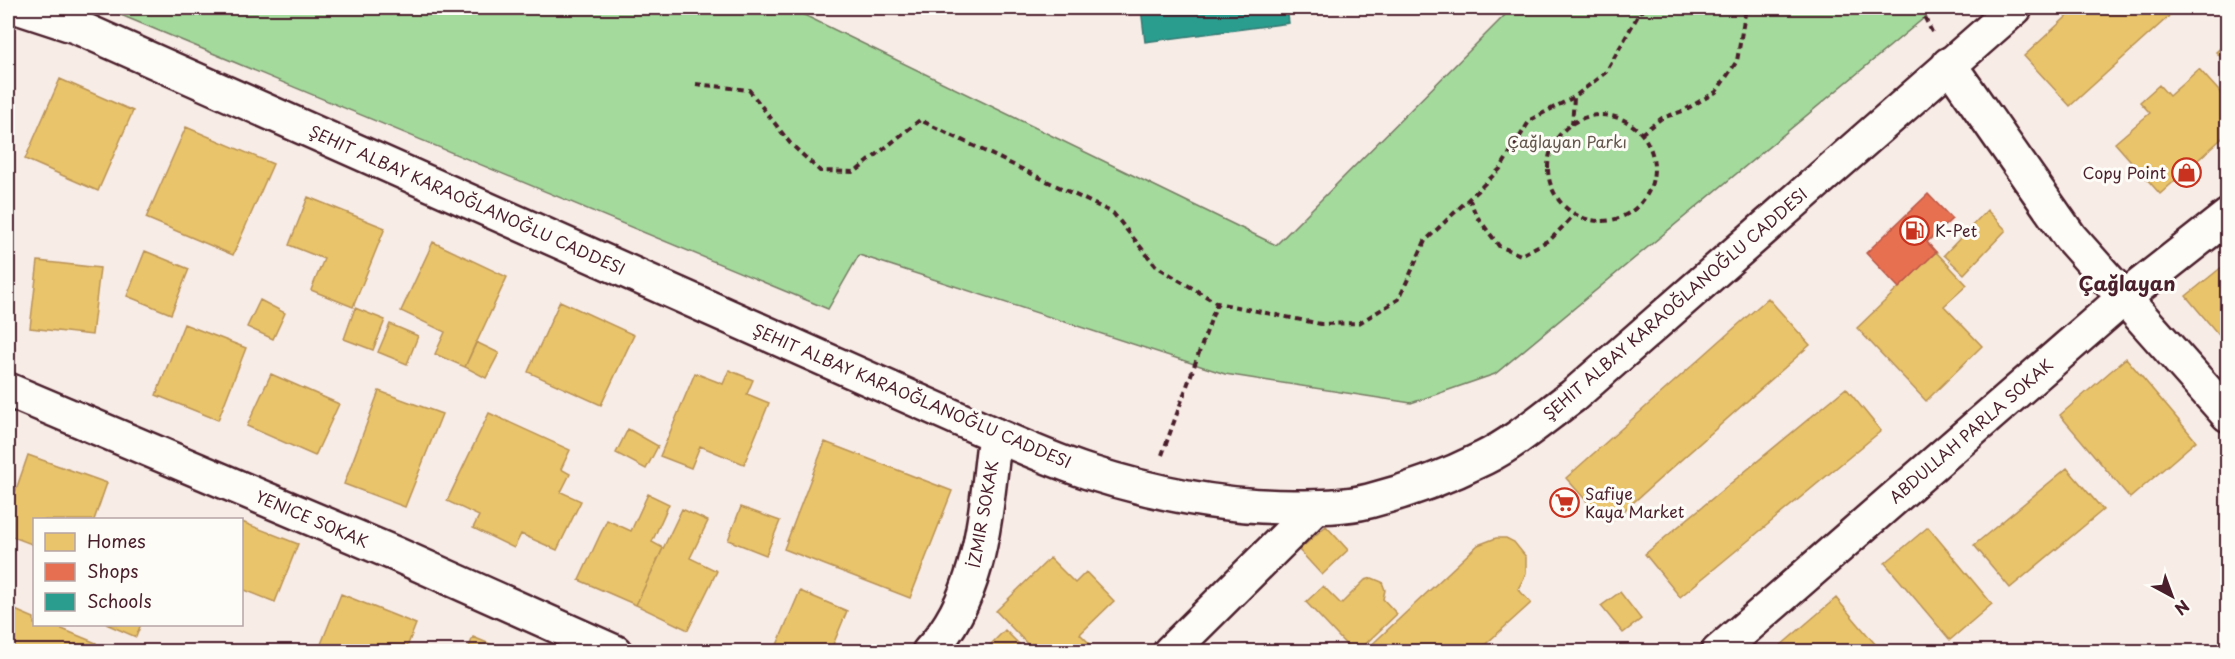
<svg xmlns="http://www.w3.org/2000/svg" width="2235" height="659" viewBox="0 0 2235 659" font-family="'Playpen Sans',sans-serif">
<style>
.park{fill:#a4da9c;stroke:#777c64;stroke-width:1.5}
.homes{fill:#e9c46a;stroke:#b99257;stroke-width:1.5}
.shops{fill:#e76f51;stroke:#b85746;stroke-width:1.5}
.schools{fill:#2a9d8f;stroke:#347771;stroke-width:1.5}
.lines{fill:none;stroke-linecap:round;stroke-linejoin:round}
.street-casing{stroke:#4a1f2b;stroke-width:38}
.secondary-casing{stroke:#4a1f2b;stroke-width:38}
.path{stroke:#4a1f2b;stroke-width:4;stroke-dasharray:6 4.5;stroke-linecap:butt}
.street{stroke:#fdfcf7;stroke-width:33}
.secondary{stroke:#fdfcf7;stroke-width:33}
.labels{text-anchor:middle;stroke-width:6;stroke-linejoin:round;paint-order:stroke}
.park-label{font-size:16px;fill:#65574d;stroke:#fdfcf7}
.poi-label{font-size:16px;fill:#4a1f2b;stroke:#fdfcf7;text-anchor:start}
.street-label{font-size:16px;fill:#4a1f2b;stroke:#fdfcf7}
.quarter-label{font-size:20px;font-weight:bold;fill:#4a1f2b;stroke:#fdfcf7}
</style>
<rect width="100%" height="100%" fill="#f8ece6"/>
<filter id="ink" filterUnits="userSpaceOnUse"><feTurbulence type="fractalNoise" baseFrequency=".0167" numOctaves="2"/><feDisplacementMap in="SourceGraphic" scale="12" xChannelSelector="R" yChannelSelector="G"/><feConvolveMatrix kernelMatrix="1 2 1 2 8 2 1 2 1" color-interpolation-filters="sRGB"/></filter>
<g filter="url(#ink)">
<!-- park -->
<path class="park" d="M 104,8 L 790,8 L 1276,245 L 1512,8 L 1936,8 L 1495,374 L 1411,403 L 1225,374 L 859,255 L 828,309 Z"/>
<!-- homes -->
<path class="homes" d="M 2076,8 L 2178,8 L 2070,106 L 2024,56 Z
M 2228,41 L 2228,64 L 2216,52 Z
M 2199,69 L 2228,101 L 2228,133 L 2160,194 L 2115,143 L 2150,113 L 2140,102 L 2159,85 L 2169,96 Z
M 60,79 L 133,111 L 98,191 L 25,159 Z
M 186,127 L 273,164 L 233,255 L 146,218 Z
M 308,197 L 385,228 L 353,307 L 311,290 L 324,259 L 289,245 Z
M 1987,210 L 2006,230 L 1964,274 L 1944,255 Z
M 433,242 L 507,277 L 465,367 L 435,354 L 445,332 L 401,311 Z
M 145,251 L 189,269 L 171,314 L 127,296 Z
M 1936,252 L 1967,285 L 1944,306 L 1982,346 L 1926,401 L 1857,328 Z
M 38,261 L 100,268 L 92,335 L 30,328 Z
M 2228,262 L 2228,346 L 2186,296 Z
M 1768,298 L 1810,345 L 1608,525 L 1566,478 Z
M 260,300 L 285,313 L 273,339 L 247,327 Z
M 560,301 L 634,335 L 601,405 L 528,372 Z
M 355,308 L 385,320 L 373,350 L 344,339 Z
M 184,324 L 246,348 L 218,420 L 156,395 Z
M 390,324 L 418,336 L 407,364 L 378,352 Z
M 476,342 L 499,353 L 486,378 L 465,367 Z
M 2126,358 L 2196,441 L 2130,498 L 2060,415 Z
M 729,370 L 753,380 L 747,394 L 769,403 L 744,464 L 700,446 L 691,468 L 660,456 L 695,373 L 723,384 Z
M 271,374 L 339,404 L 315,456 L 247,426 Z
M 1846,388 L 1881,431 L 1680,597 L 1645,554 Z
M 379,391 L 442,414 L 405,507 L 344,484 Z
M 489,413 L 570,450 L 561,469 L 570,474 L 561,492 L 581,501 L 557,550 L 521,534 L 514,548 L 473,528 L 479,516 L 447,501 Z
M 628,429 L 658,446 L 646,469 L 616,453 Z
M 825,442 L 952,491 L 910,598 L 784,549 Z
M 28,455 L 107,483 L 94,520 L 34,520 L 34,545 L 8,535 L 8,513 Z
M 2067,468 L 2103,510 L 2010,588 L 1974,545 Z
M 648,494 L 669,504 L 652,542 L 663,548 L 636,605 L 579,580 L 607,520 L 631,531 Z
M 741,507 L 780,521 L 766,555 L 728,540 Z
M 682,509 L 708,521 L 690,558 L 717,571 L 688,630 L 636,605 Z
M 242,522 L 298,544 L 275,602 L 242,589 Z
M 1326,526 L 1348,550 L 1322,575 L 1299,550 Z
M 1928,527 L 1992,604 L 1950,640 L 1885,563 Z
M 1496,538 L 1506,538 L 1514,542 L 1526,557 L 1526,574 L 1518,589 L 1531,603 L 1477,652 L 1364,652 L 1478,545 Z
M 1050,558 L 1075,583 L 1086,572 L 1114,601 L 1080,634 L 1091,645 L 1084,652 L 1035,652 L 996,611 Z
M 1372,578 L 1382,582 L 1385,590 L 1383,599 L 1397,614 L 1357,652 L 1353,652 L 1306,602 L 1323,586 L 1341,604 L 1365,580 Z
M 800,591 L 847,611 L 830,652 L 774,652 Z
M 1620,592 L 1641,619 L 1623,633 L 1601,606 Z
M 341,594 L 416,624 L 405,652 L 326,652 L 319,649 Z
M 1836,598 L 1882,652 L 1773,652 Z
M 8,607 L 34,618 L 34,624 L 50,624 L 96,643 L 92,652 L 8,652 Z
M 106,624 L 141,624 L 136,637 Z
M 1005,630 L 1027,652 L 984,651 Z
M 473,637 L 509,652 L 467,652 Z"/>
<!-- shops -->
<path class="shops" d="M 1928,194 L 1952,219 L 1927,242 L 1936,252 L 1899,288 L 1866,253 Z"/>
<!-- schools -->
<path class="schools" d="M 1141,8 L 1287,8 L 1289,23 L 1145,42 Z"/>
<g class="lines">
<defs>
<path id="street" d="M 20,8 L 75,26 L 995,435 C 985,510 984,593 929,652
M 1949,64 L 2070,237 L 2228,415
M 8,390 L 398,555 L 615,652
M 1170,652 L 1316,507
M 1718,652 L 2124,298 L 2228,216"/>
<path id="secondary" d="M 995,435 C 1026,448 1057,462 1088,472 C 1154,493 1224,507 1293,507 C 1317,507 1345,507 1369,501 C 1408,491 1448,476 1484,458 C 1516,442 1544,417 1573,396 L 2015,8"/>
</defs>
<!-- street casing -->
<use href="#street" class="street-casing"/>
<!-- secondary casing -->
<use href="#secondary" class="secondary-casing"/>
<!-- path -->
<path class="path" d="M 1920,8 L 1933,34
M 696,84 L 749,90 L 790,143 L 820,171 L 855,172 L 920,120 L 1113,213 L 1156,266 L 1217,303 L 1321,324 L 1359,323 L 1399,299 L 1425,241 L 1500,169 L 1530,120 L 1574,97 L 1606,72 L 1640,12 L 1647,8
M1548 168a53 53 0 1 1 106 0a53 53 0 1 1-106 0Z
M 1572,125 L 1574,98
M 1641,134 L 1662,118 L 1683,111 L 1716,92 L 1737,61 L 1746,8
M 1469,198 L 1476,215 L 1499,246 L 1521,255 L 1551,239 L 1575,214
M 1162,455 L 1217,303"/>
<!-- street -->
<use href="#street" class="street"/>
<!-- secondary -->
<use href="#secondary" class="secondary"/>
</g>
</g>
<!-- icons -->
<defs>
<symbol id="shop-ring" viewBox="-11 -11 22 22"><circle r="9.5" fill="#fdfcf7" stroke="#c8321e" stroke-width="1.5"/><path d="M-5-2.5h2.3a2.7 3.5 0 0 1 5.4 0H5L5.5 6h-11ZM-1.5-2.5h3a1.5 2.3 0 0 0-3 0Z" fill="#c8321e"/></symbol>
<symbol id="fuel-ring" viewBox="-11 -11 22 22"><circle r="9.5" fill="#fdfcf7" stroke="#c8321e" stroke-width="1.5"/><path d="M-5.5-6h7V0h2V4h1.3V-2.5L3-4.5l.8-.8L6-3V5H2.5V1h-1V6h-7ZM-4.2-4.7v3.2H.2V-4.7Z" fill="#c8321e"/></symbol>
<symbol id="supermarket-ring" viewBox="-11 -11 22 22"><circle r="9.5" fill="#fdfcf7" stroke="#c8321e" stroke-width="1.5"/><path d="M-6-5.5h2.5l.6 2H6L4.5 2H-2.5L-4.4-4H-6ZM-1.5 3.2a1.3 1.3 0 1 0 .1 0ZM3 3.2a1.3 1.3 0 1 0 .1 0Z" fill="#c8321e"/></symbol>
</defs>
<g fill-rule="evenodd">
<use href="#shop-ring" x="2170" y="156" width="33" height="33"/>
<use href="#fuel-ring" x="1898" y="214" width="33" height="33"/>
<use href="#supermarket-ring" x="1548" y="486" width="33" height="33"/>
</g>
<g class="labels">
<!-- park labels -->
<g class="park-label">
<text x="1567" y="148">Çağlayan Parkı</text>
</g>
<!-- poi labels -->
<g class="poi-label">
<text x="2166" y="179" text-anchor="end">Copy Point</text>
<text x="1935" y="237">K-Pet</text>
<text x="1585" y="500">Safiye<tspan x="1585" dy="18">Kaya Market</tspan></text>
</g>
<!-- street labels -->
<g class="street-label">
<text transform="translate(467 200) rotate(24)" y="6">ŞEHIT ALBAY KARAOĞLANOĞLU CADDESI</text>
<text transform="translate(1675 304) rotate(-41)" y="6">ŞEHIT ALBAY KARAOĞLANOĞLU CADDESI</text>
<text transform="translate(912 396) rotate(23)" y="6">ŞEHIT ALBAY KARAOĞLANOĞLU CADDESI</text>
<text transform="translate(1971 431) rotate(-41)" y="6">ABDULLAH PARLA SOKAK</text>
<text transform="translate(983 514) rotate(-80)" y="6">İZMIR SOKAK</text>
<text transform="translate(312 519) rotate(23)" y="6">YENICE SOKAK</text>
</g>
<!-- quarter labels -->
<g class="quarter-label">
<text x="2127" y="291">Çağlayan</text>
</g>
</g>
<!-- margin -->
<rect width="2235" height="659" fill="none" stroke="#fdfcf7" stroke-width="30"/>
<rect x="15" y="15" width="2205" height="629" fill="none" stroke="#4a1f2b" stroke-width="2" filter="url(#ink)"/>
<!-- legend -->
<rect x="33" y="518" width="210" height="108" fill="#fdfcf7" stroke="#b5a4a5" stroke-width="1.5"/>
<rect x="45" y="533" width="30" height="18" fill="#e9c46a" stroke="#b5a4a5" stroke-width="1.5"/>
<text x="87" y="548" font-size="18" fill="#4a1f2b">Homes</text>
<rect x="45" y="563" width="30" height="18" fill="#e76f51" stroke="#b5a4a5" stroke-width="1.5"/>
<text x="87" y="578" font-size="18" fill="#4a1f2b">Shops</text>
<rect x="45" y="593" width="30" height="18" fill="#2a9d8f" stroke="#b5a4a5" stroke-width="1.5"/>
<text x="87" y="608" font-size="18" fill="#4a1f2b">Schools</text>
<!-- north arrow -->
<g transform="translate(2172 596) rotate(139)" stroke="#fdfcf7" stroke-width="4.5" paint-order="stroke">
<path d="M0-4.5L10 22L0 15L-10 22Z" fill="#4a1f2b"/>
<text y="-9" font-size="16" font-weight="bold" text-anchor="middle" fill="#4a1f2b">N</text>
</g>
</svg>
